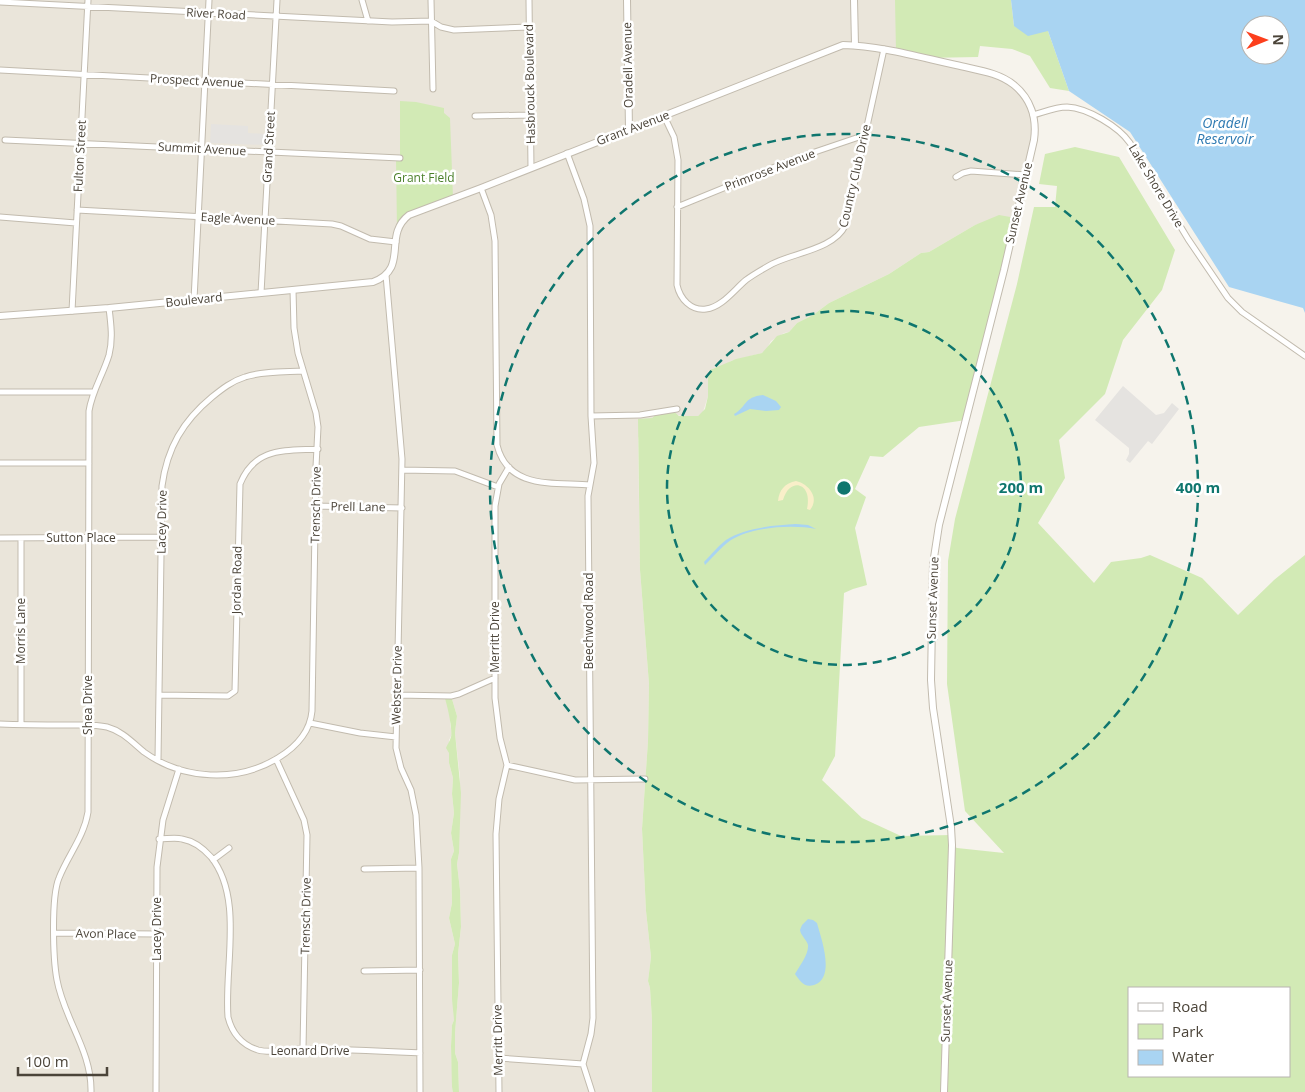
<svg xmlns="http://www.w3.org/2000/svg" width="1305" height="1092" viewBox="0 0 1305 1092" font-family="'Open Sans',sans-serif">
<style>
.residential{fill:#eae5da}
.green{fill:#d2eab5;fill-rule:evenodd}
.sand{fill:#f9efc9}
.parking{fill:#e5e3e0}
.water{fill:#a9d4f2;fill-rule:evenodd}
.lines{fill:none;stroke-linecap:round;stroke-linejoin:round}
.minor-casing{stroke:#c2bbae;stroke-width:7}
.tertiary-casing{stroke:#c2bbae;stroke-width:8}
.minor{stroke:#fff;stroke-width:5}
.tertiary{stroke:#fff;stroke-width:6}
.ring{fill:none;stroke:#0f766e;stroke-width:2.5;stroke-dasharray:9 6}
.labels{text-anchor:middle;stroke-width:5;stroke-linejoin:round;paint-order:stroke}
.street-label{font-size:12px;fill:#4b4439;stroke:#fff}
.park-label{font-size:12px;fill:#4a7f2a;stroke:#fff}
.water-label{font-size:14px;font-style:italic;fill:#2e7ab2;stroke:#fff}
.centre{fill:#0f766e;stroke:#fff;stroke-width:2.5}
.ring-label{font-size:15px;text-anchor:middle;font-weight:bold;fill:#0f766e;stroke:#fff;stroke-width:5;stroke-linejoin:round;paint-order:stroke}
</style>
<rect width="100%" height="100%" fill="#f6f3ec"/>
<!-- residential -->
<path class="residential" d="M 0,0 L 902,0 L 906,52 L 996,75 L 1018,88 L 1035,122 L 1016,218 L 1011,218 L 975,225 L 929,252 L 921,253 L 889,274 L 829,303 L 813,315 L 797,323 L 789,332 L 784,333 L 771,341 L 766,350 L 762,353 L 731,361 L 723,366 L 714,368 L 708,374 L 708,396 L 703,412 L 698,416 L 689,417 L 659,412 L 652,418 L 638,438 L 640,570 L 649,684 L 648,741 L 642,829 L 646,911 L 651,957 L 648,981 L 650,988 L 652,1020 L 652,1092 L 459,1092 L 458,1062 L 455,1053 L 455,1033 L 459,983 L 458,954 L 461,927 L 460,890 L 457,864 L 459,853 L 460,777 L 455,733 L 457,716 L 452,699 L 454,696 L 444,696 L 450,711 L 450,724 L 452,734 L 449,740 L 449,763 L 453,778 L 452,794 L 454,813 L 451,833 L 454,851 L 451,859 L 452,903 L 449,918 L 455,944 L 452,955 L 454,1020 L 452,1025 L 451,1046 L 453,1092 L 0,1092 Z"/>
<!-- green -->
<path class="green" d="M 895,0 L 1011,0 L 1014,26 L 1048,31 L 1069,91 L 1050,88 L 1030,56 L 1012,49 L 980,46 L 978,57 L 924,58 L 896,52 Z
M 400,101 L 416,102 L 444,108 L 444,113 L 450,118 L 453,198 L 415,212 L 397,230 L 396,157 L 400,157 Z
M 1075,147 L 1119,157 L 1175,250 L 1162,290 L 1123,340 L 1105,394 L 1059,440 L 1065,478 L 1038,523 L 1094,583 L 1111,562 L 1141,558 L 1150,555 L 1202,578 L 1238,615 L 1274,580 L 1305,555 L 1305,1092 L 652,1092 L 652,1020 L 650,988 L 648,981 L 651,957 L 646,911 L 642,829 L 648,741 L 649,684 L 640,570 L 638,419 L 652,418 L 659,412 L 672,410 L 679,416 L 698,416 L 705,409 L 708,396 L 708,378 L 710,370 L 736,359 L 762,353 L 777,336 L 789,332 L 797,323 L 813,315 L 829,303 L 889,274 L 921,253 L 929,252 L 975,225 L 999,215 L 1016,218 L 966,420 L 919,427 L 883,457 L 870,456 L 855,489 L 866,497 L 855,528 L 867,585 L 853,589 L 844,593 L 835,756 L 822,780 L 862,818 L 901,836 L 952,835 L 952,845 L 957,848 L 1004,853 L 965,811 L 947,684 L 948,561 L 955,519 L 1017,284 L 1034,207 L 1055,207 L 1057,186 L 1039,184 L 1045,154 ZM 1129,988 L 1289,988 L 1289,1076 L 1129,1076 Z
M 454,695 L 452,699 L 457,716 L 455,733 L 461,793 L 459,853 L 457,864 L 460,890 L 461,927 L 458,954 L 459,983 L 455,1033 L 455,1053 L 458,1062 L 459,1092 L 453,1092 L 452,1087 L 451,1046 L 452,1025 L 454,1020 L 452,999 L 452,955 L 455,944 L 449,918 L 452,903 L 451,859 L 454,851 L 451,833 L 454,813 L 452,794 L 453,778 L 449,763 L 449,753 L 446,748 C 447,745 450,741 451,737 C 453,730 447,703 444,696 Z"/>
<!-- sand -->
<path class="sand" d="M 796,481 C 809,484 820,498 810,510 L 807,509 C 813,483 790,476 783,500 L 778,501 C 779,490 785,483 796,481 Z"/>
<!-- parking -->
<path class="parking" d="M 211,124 L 248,126 L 248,133 L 265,134 L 265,145 L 210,143 Z
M 1123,386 L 1156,415 L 1164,413 L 1172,403 L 1179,409 L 1152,444 L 1148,441 L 1130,463 L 1126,460 L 1129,454 L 1129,448 L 1095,420 Z"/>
<!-- water -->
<path class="water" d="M 1011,0 L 1305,0 L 1305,313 L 1303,308 L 1229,287 L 1130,132 L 1069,91 L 1048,31 L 1028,36 L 1014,26 ZM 1250,25 L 1280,25 L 1280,55 L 1250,55 Z
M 763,395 L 776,401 L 781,407 L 779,410 L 766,411 L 750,409 L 735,416 L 734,414 C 747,407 743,397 763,395 Z
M 796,524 L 808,525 L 816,529 C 793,524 751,527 731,540 C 721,547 713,557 705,565 L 704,562 C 711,555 718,546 726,540 C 744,528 775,525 796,524 Z
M 808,919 L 813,920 L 817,923 C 821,938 836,978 814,985 C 804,988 800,981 795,974 C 799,967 809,954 808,945 C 807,940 801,936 800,930 L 802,925 Z"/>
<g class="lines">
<defs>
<path id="minor" d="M 362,0 L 368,21
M 431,0 L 433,89
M 529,0 L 531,168
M 0,2 L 392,22 L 431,21 L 441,27 L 454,30 L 529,27
M 0,70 L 394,91
M 1033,115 C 1044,112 1056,107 1067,107 C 1088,108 1119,127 1130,143 L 1188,239 L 1228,298 L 1242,312 L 1305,356
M 475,116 L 530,115
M 664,116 L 674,137 L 678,160 L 677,285 C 680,299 691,311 706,309 C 722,307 734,290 746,280 C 754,274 763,269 772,264 C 793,253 834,249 845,226 L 884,49
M 5,140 L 400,158
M 567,153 L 584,199 L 590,226 L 591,416 L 594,463 L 588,496 L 593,1018 L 591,1034 L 583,1064 L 592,1092
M 956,177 L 963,173 L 971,171 L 1026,175
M 481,188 L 491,215 L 495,241 L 497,445 C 508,490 554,482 590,485
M 677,207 L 797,158 L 865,135
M 77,210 L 332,224 L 341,226 L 370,239 L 396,242
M 0,217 L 76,223
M 386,275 L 402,459 L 396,748 L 401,768 L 411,790 L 416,815 L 419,868 L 420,1092
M 261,293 L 277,0
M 194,300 L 209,0
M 72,311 L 88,0
M 0,392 L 93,392
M 591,416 L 640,415 L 677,409
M 0,463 L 89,463
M 402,470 L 455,471 L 498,487
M 315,506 L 402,508
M 0,538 L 161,537
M 159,695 L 228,696 L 235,691 L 240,484 C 255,447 284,451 318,449
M 397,695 L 451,696 L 459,694 L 495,678
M 310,723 L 360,733 L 396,737
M 0,724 C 23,725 46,725 69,725 C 81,725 95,724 107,727 C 122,731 132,742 144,752 C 183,780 237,783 278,758 C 296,747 310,733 312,711 L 316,467 L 318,427 L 316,413 L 298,353 L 294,328 L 293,290
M 21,724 L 21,538
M 276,759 L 304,820 L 307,835 L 303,1049
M 158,760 L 162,486 C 167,448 183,421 212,397 C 222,389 232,381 245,377 C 263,371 284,372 303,371
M 507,765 L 575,780 L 645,779
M 159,839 C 167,839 175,837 182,839 C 194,841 203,848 211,857 C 244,898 224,967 228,1017 C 232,1033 242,1045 258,1050 C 272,1054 289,1049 304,1049 C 343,1049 381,1051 420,1053
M 213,860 L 229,848
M 364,869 L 419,868
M 55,933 L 156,934
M 364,971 L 420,970
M 498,1058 L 583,1064
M 91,1092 C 92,1051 64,1019 57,980 C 53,959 51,897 59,878 C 68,855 84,837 88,812 L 89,411 C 92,391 103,375 109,355 C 113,340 111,324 109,308
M 156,1092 L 157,867 L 163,820 L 179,769
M 499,1092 L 496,834 L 499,799 L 507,765 L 500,738 L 495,698 L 495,506 L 499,484 L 509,467"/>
<path id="tertiary" d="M 627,0 L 629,129
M 854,0 L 855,45
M 0,316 L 109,308 L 373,282 C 410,268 382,236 409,215 L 481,188 L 843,45 C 881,46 919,57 956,65 C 976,70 998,72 1014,85 C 1031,99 1037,119 1034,140 L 1004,270 L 939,525 L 933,564 L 931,680 L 933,708 L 951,827 L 952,845 L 944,1092"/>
</defs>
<!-- minor casing -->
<use href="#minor" class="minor-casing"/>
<!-- tertiary casing -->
<use href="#tertiary" class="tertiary-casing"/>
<!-- minor -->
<use href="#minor" class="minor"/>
<!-- tertiary -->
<use href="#tertiary" class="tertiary"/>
</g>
<!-- distance rings -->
<g class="ring">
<circle cx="844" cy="488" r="177"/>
<circle cx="844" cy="488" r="354"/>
</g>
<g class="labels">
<!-- street labels -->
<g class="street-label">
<text transform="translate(216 14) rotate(3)" y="4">River Road</text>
<text transform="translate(628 65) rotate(-91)" y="4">Oradell Avenue</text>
<text transform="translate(197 81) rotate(3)" y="4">Prospect Avenue</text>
<text transform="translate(530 84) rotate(-91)" y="4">Hasbrouck Boulevard</text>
<text transform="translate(633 128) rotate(-21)" y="4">Grant Avenue</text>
<text transform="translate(269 147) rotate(-87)" y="4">Grand Street</text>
<text transform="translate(202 149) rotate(3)" y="4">Summit Avenue</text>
<text transform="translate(80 156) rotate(-87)" y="4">Fulton Street</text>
<text transform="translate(770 170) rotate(-21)" y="4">Primrose Avenue</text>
<text transform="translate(855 176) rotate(-77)" y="4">Country Club Drive</text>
<text transform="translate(1156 186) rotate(59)" y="4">Lake Shore Drive</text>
<text transform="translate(1019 203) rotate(-77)" y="4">Sunset Avenue</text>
<text transform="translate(238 219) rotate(3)" y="4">Eagle Avenue</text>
<text transform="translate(194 300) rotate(-6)" y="4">Boulevard</text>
<text transform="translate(316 505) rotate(-89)" y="4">Trensch Drive</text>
<text transform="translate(358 507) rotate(1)" y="4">Prell Lane</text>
<text transform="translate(162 522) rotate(-89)" y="4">Lacey Drive</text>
<text x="81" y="542">Sutton Place</text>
<text transform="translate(237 580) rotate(-89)" y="4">Jordan Road</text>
<text transform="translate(933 598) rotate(-88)" y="4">Sunset Avenue</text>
<text transform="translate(589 621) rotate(-90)" y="4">Beechwood Road</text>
<text transform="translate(21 631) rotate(-90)" y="4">Morris Lane</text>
<text transform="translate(495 637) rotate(-90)" y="4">Merritt Drive</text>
<text transform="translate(397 685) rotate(-89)" y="4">Webster Drive</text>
<text transform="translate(88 705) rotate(-90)" y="4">Shea Drive</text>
<text transform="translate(306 916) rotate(-89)" y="4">Trensch Drive</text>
<text transform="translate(157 929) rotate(-90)" y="4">Lacey Drive</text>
<text transform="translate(106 934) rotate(1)" y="4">Avon Place</text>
<text transform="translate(947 1001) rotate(-88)" y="4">Sunset Avenue</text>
<text transform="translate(498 1040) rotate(-91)" y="4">Merritt Drive</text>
<text x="310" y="1055">Leonard Drive</text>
</g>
<!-- park labels -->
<g class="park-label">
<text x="424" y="182">Grant Field</text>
</g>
<!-- water labels -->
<g class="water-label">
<text x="1225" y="128">Oradell<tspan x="1225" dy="16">Reservoir</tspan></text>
</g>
</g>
<circle cx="844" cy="488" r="8" class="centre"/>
<g class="ring-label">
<text x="1021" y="493">200 m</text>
<text x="1198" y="493">400 m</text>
</g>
<!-- legend -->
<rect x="1128" y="987" width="162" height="90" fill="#ffffff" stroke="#b7b4b0"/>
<rect x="1138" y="1003" width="25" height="8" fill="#ffffff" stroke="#b7b4b0"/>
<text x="1172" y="1012" font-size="15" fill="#4b4439">Road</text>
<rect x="1138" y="1024" width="25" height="15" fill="#d2eab5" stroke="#b7b4b0"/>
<text x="1172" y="1037" font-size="15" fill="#4b4439">Park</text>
<rect x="1138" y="1050" width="25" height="15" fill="#a9d4f2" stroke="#b7b4b0"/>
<text x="1172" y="1062" font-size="15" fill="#4b4439">Water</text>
<!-- north arrow -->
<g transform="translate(1265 40) rotate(89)"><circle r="24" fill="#ffffff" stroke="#b7b4b0"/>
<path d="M0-4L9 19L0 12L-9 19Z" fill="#fc3f1d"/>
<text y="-8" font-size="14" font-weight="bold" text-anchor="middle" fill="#4b4439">N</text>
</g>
<!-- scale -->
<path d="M18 1067v8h89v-8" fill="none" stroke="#4b4439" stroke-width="2.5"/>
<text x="25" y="1067" font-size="15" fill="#4b4439" stroke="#ffffff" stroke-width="4" paint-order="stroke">100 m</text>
</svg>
